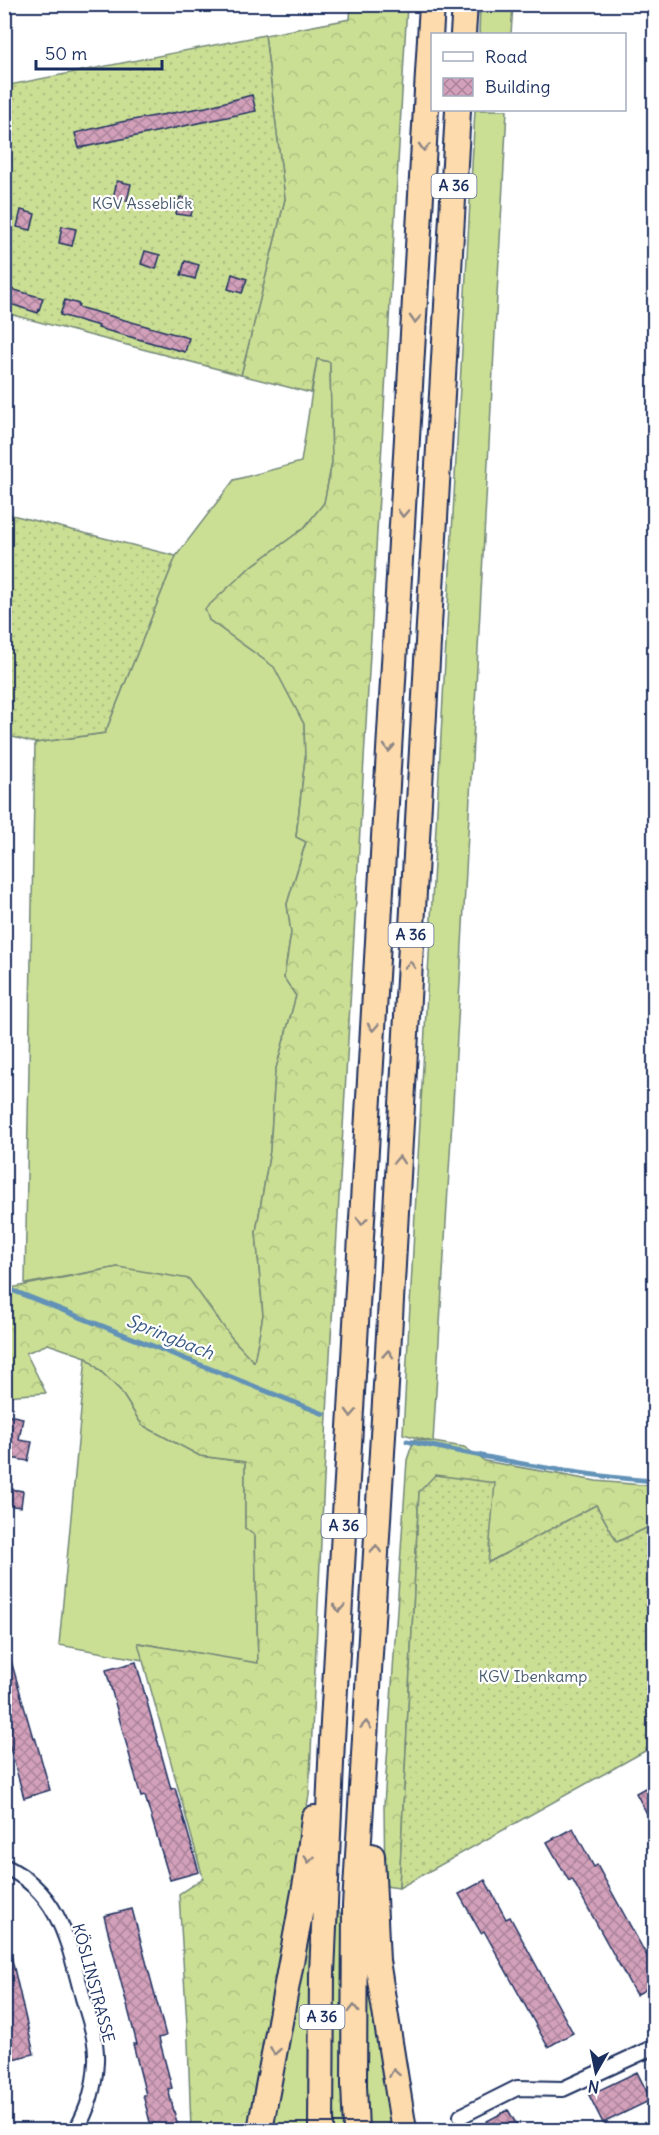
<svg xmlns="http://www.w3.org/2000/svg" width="659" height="2135" viewBox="0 0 659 2135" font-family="Delius,sans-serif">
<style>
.grass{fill:#cbdf94;stroke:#738779;stroke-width:1.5}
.forest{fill:url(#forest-crowns);stroke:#738779;stroke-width:1.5}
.garden{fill:url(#garden-dots);stroke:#738779;stroke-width:1.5}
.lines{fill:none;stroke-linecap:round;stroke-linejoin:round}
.stream{stroke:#6292b7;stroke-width:5}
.building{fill:url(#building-cross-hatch);stroke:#1b2f5e;stroke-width:1.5}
.street-casing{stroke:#1b2f5e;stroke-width:18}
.highway-casing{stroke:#1b2f5e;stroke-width:28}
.street{stroke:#fff;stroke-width:14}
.highway{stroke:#fedbac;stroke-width:24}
.oneway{stroke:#8c8585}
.labels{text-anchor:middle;stroke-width:4.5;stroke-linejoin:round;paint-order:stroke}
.shield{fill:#fff;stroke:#5f6d8e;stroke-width:1.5}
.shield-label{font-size:15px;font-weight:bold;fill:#1b2f5e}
.park-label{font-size:16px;fill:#475b6c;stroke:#fff}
.street-label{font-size:16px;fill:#1b2f5e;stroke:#fff}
.water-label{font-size:18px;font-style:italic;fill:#385883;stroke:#fff}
</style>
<defs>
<pattern id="forest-crowns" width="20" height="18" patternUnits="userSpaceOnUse" patternTransform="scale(1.5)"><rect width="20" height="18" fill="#cbdf94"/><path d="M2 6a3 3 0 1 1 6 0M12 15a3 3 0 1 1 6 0" fill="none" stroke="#aec082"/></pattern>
<pattern id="garden-dots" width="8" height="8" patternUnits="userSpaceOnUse" patternTransform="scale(1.5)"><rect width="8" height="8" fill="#cbdf94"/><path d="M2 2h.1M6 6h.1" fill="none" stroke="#aec082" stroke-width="1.8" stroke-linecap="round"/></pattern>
<pattern id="building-cross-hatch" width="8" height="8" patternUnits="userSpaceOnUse" patternTransform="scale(1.5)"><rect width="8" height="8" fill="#d3a0ba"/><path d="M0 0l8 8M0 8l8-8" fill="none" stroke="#aa839a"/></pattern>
</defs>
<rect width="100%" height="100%" fill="#fff"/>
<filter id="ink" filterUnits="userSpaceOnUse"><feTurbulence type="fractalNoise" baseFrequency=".0167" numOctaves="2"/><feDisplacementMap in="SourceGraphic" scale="12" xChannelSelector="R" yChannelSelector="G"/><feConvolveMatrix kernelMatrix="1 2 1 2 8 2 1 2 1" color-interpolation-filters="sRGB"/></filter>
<g filter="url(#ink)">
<!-- grass -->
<path class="grass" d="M 480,5 L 513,5 L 511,34 L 479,34 Z
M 475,110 L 507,110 L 458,1019 L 433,1442 L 403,1434 Z
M 317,359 L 330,362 L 332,463 L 324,503 L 304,528 L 248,569 L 209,620 L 274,666 L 304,724 L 305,759 L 296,836 L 306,841 L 287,904 L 291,933 L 284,977 L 296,996 L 275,1072 L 270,1151 L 256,1232 L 263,1315 L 254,1363 L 231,1337 L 118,1267 L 25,1284 L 35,743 L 105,733 L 176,556 L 234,480 L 301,462 Z
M 86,1357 L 120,1390 L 142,1425 L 200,1456 L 245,1462 L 245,1528 L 255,1535 L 258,1664 L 139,1643 L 143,1660 L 59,1645 Z
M 314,1873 L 368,1956 L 396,2130 L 271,2130 Z"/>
<!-- forest -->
<path class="forest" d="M 351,5 L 407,5 L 329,1373 L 309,1795 L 248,2130 L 191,2130 L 188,2041 L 179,1894 L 203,1878 L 138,1643 L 258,1663 L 255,1536 L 245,1528 L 245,1462 L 200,1456 L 142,1425 L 120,1390 L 86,1357 L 48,1344 L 26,1353 L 46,1393 L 5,1396 L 5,1289 L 118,1267 L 189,1279 L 231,1337 L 254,1362 L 263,1315 L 256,1232 L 270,1151 L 275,1072 L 296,996 L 284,978 L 291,933 L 287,904 L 306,842 L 296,837 L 305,759 L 304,724 L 274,667 L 209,620 L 205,609 L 248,569 L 304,528 L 324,503 L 332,463 L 330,362 L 317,359 L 311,393 L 241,375 L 285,199 L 265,35 L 350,19 Z
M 414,1439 L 464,1447 L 485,1461 L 596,1481 L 654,1486 L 654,1526 L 651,1526 L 617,1542 L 596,1505 L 487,1563 L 419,1492 L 399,1888 L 385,1886 L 384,1805 L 407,1460 Z"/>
<!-- garden -->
<path class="garden" d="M 265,35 L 285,199 L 241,375 L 5,313 L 4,86 Z
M 4,513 L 176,556 L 105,733 L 35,743 L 5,735 Z
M 435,1475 L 495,1483 L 488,1563 L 596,1505 L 617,1542 L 651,1526 L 654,1526 L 654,1746 L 399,1888 L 419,1492 Z"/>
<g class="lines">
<!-- stream -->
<path class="stream" d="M 4,1287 L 324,1414
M 407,1441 C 490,1458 571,1475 654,1481"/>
</g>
<!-- building -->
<path class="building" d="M 252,95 L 256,111 L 79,148 L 75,133 L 121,122 L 206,107 Z
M 117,181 L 131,184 L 127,201 L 113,198 Z
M 180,197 L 194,200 L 191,216 L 176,214 Z
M 21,210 L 35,214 L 31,230 L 17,227 Z
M 62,226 L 76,229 L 72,246 L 59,243 Z
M 145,251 L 160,255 L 156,269 L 141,264 Z
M 185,261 L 199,265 L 195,279 L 181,275 Z
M 232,274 L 247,279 L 242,293 L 228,289 Z
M 4,287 L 43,298 L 38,313 L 4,302 Z
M 65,300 L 79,304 L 78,307 L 189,338 L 185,352 L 98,328 L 99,326 L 60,315 Z
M 4,1414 L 23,1418 L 19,1440 L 32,1442 L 28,1461 L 4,1457 Z
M 4,1488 L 23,1491 L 21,1507 L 4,1505 Z
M 8,1650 L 33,1738 L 35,1737 L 50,1790 L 24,1798 L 9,1744 L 4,1746 L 4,1651 Z
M 136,1662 L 171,1789 L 175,1788 L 199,1872 L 170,1880 L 145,1796 L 141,1797 L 106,1670 Z
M 654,1783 L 654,1827 L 636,1793 Z
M 573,1828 L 594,1867 L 597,1865 L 654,1969 L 654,1985 L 636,1995 L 572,1879 L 569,1881 L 547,1842 Z
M 485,1880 L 506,1919 L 510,1917 L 573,2033 L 548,2047 L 484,1931 L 481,1933 L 459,1894 Z
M 132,1909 L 166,2036 L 159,2038 L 172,2088 L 168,2089 L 179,2130 L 152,2130 L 143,2095 L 146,2095 L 133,2044 L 137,2044 L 104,1916 Z
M 10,1951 L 34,2054 L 4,2061 L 4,1952 Z
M 637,2072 L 651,2100 L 603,2123 L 589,2095 Z
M 508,2110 L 520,2130 L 493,2130 L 487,2121 Z"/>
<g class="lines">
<defs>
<path id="street" d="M 4,1866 C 61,1893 68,1943 83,1998 C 89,2017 97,2040 96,2061 C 95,2085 88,2110 76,2130
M 461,2116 L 517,2088 L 563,2089 L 654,2047"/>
<path id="highway" d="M 463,34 L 465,4
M 372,1856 L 377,1961 L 404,2130
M 260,2130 L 307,1876 L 314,1818
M 321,2130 L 322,1974 L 332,1740 L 432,4
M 356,2130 L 354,2085 L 355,1906 L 390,1318 L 458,110"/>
</defs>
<!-- street casing -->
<use href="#street" class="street-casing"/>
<!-- highway casing -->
<use href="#highway" class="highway-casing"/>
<!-- street -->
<use href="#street" class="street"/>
<!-- highway -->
<use href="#highway" class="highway"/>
</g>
<!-- one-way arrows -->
<defs><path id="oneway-chevron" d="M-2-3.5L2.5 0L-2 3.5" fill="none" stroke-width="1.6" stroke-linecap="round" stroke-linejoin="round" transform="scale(1.5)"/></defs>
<g class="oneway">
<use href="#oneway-chevron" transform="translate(424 147) rotate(93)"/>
<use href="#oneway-chevron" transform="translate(415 319) rotate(93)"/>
<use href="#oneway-chevron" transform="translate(403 513) rotate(93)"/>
<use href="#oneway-chevron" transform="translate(389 748) rotate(93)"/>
<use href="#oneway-chevron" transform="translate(410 965) rotate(-87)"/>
<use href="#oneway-chevron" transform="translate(373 1027) rotate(93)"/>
<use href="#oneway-chevron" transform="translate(399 1160) rotate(-87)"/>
<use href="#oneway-chevron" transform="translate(362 1221) rotate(93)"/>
<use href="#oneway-chevron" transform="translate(388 1354) rotate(-86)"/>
<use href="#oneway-chevron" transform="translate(351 1413) rotate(93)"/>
<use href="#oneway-chevron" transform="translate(376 1549) rotate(-86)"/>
<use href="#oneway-chevron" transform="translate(339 1608) rotate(93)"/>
<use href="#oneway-chevron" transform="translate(366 1725) rotate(-87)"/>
<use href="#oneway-chevron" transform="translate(309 1859) rotate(97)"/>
<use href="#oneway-chevron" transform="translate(354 2009) rotate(-90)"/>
<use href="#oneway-chevron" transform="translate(275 2051) rotate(100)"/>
<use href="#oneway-chevron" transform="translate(394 2073) rotate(-100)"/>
</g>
</g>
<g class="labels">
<!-- shield labels -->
<g class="shield">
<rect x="431.5" y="174" width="45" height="24" rx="4.5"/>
<rect x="388.5" y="923" width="45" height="24" rx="4.5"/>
<rect x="321.5" y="1514" width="45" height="24" rx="4.5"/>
<rect x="299.5" y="2005" width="45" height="24" rx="4.5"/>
</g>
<g class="shield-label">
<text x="454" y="191">A 36</text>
<text x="411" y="940">A 36</text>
<text x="344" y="1531">A 36</text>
<text x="322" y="2022">A 36</text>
</g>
<!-- park labels -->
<g class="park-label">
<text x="142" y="209">KGV Asseblick</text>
<text x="533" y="1682">KGV Ibenkamp</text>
</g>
<!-- street labels -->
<g class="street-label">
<text transform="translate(94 1983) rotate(75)" y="6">KÖSLINSTRASSE</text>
</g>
<!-- water labels -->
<g class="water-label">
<text transform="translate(170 1337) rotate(22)" y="6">Springbach</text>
</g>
</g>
<!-- margin -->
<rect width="659" height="2135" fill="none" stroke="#fff" stroke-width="24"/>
<rect x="12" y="12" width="635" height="2111" fill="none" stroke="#1b2f5e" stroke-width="2" filter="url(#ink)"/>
<!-- legend -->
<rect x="431" y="33" width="195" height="78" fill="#ffffff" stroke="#a4acbf" stroke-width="1.5"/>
<rect x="443" y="52" width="30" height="9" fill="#ffffff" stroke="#a4acbf" stroke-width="1.5"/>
<text x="485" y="63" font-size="18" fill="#1b2f5e">Road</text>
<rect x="443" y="78" width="30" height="18" fill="url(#building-cross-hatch)" stroke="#a4acbf" stroke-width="1.5"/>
<text x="485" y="93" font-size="18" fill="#1b2f5e">Building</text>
<!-- north arrow -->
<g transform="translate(596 2072) rotate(189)" stroke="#ffffff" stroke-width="4.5" paint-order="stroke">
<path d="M0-4.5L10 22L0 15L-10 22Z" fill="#1b2f5e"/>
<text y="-9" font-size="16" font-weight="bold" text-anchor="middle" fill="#1b2f5e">N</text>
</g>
<!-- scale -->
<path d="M36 60v9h126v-9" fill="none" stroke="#1b2f5e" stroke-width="3"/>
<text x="45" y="60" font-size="18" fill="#1b2f5e" stroke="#ffffff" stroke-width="4.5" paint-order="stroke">50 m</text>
</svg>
